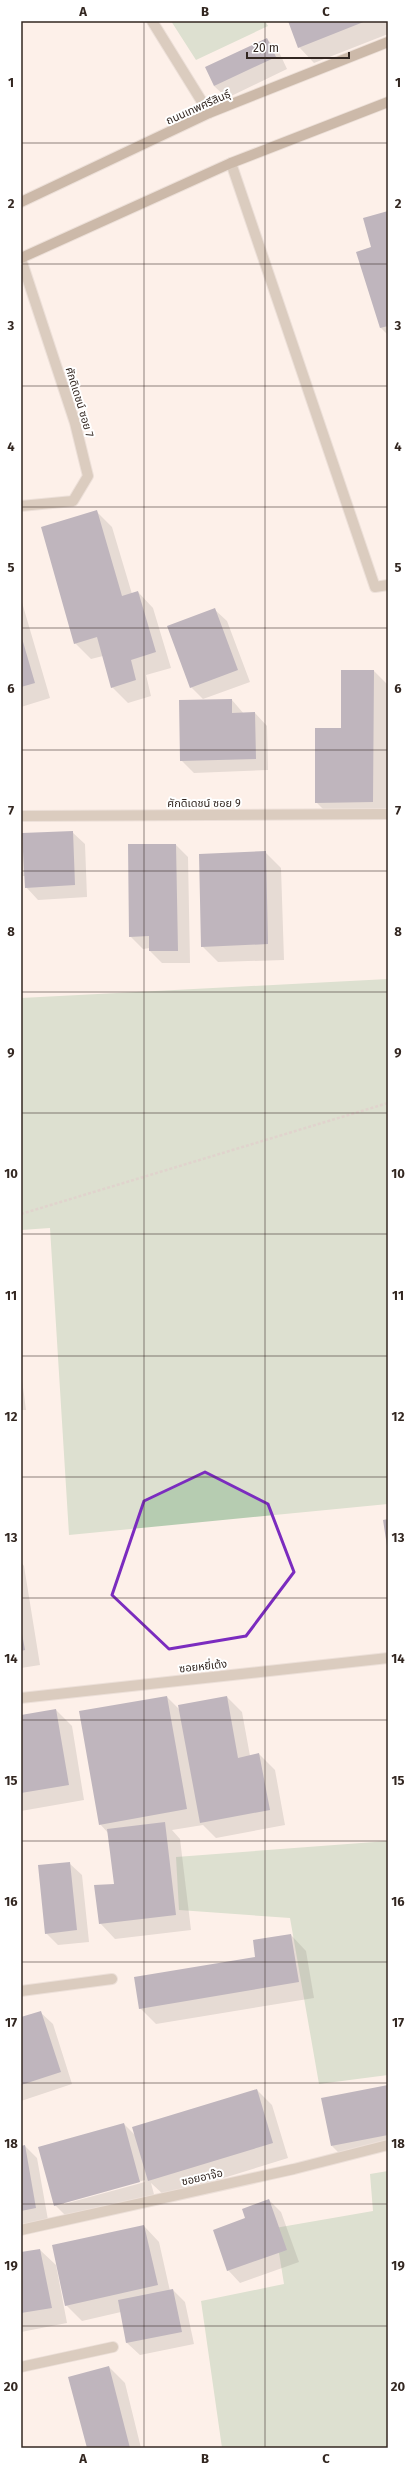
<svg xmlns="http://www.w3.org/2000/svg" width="409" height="2469" viewBox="0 0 409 2469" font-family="'Fira Sans','Noto Sans Thai',sans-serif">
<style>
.green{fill:#b6ccb1}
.shadow{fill:#0003;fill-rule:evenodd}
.building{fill:#736e88}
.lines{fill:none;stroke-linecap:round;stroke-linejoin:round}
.street-casing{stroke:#d9ccc5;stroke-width:12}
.secondary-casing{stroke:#d9ccc5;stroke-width:12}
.path{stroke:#bdb0aa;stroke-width:2.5;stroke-dasharray:3 2;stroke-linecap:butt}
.street{stroke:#b1a08d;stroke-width:10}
.secondary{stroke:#90775c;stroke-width:10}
.marked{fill:none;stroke:#7b2cbf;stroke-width:3;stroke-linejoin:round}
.grid{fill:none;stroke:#332721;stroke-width:1;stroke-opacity:0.55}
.labels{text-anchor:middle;stroke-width:4;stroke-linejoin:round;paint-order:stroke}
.street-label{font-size:11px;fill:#332721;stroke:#fff}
.neatline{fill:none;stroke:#332721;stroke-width:1.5}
.grid-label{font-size:13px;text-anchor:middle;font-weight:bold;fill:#332721}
</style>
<rect width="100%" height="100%" fill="#fdf0e9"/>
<!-- green -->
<path class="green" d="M 171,21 L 265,21 L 268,26 L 196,60 Z
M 388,979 L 388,1504 L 69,1535 L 50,1228 L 21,1230 L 21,998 Z
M 388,1841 L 388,2075 L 319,2084 L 290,1918 L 179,1910 L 176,1857 Z
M 388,2171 L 388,2448 L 222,2448 L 201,2301 L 284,2284 L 275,2228 L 373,2211 L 370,2174 Z"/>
<!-- shadow -->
<path class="shadow" d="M 289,21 L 388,21 L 388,34 L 314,63 L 299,47 Z
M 267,39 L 279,52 L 287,69 L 227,98 L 214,86 Z
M 388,212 L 388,335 L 381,328 L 373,248 Z
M 97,512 L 112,527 L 132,594 L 138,592 L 153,608 L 171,668 L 146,675 L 151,696 L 128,703 L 112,687 L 103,656 L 91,659 L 75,643 Z
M 21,599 L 50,698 L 21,707 Z
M 214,609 L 227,621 L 250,682 L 203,699 L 191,687 Z
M 374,671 L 388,685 L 388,818 L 332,818 L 316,802 L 342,729 Z
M 232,700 L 244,714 L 255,713 L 267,726 L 268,770 L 194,773 L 181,760 Z
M 72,832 L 85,844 L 87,897 L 38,900 L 26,887 L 25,876 L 21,876 L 21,841 L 24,844 Z
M 176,845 L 188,857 L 190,963 L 162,963 L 150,951 L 150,948 L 143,949 L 130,936 Z
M 265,852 L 281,868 L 284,960 L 218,962 L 202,946 Z
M 21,1372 L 26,1410 L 21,1410 Z
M 21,1562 L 24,1566 L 40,1665 L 21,1668 Z
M 167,1697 L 180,1710 L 227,1697 L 242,1712 L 250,1756 L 259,1754 L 275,1770 L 285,1825 L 216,1838 L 203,1825 L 172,1830 L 180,1839 L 191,1930 L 115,1939 L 100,1923 L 115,1885 L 109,1834 L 100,1824 Z
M 56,1710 L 72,1726 L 84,1800 L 21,1811 L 21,1716 Z
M 69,1863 L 82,1875 L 89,1942 L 58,1945 L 46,1933 Z
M 291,1935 L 306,1951 L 314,1998 L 156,2024 L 140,2008 L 257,1957 Z
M 40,2012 L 53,2024 L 72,2084 L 21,2101 L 21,2018 Z
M 388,2087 L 388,2149 L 344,2158 L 332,2146 Z
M 257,2090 L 272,2105 L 288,2158 L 165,2196 L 151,2183 L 155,2198 L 71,2221 L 55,2205 L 124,2124 L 136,2136 ZM 145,2180 L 145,2182 L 64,2204 L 64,2202 Z
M 25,2146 L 37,2158 L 48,2220 L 21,2225 L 21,2147 Z
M 269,2200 L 281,2212 L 299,2262 L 240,2283 L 228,2270 L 247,2219 Z
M 144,2226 L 159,2242 L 170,2291 L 173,2290 L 185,2302 L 194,2344 L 140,2355 L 127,2343 L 121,2312 L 82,2321 L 66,2305 Z
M 40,2250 L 56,2265 L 67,2323 L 21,2332 L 21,2253 Z
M 109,2367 L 125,2383 L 141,2448 L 88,2448 Z"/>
<!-- building -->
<path class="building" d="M 288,21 L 366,21 L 298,48 Z
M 267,38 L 276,57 L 214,86 L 205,67 Z
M 388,211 L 388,326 L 380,328 L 356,252 L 371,247 L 363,218 Z
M 97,510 L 122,596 L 138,591 L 156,652 L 131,660 L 136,680 L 111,688 L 97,637 L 74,644 L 41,527 Z
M 215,608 L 238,670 L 190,688 L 167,626 Z
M 21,635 L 35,683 L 21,687 Z
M 341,670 L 374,670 L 373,802 L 315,803 L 315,728 L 341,728 Z
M 232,699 L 232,713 L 255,712 L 256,759 L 180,761 L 179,700 Z
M 73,831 L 75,885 L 25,888 L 22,833 Z
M 128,844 L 176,844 L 178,951 L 149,951 L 149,936 L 129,937 Z
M 266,851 L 268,944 L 201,947 L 199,854 Z
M 388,1519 L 388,1545 L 387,1546 L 383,1520 Z
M 21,1628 L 25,1650 L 21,1651 Z
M 167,1696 L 187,1809 L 99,1825 L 79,1711 Z
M 227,1696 L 238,1758 L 259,1753 L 270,1810 L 200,1823 L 178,1705 Z
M 56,1709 L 69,1785 L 21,1793 L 21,1715 Z
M 165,1822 L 176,1915 L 99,1924 L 94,1885 L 114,1884 L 107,1829 Z
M 70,1862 L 77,1930 L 45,1934 L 38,1865 Z
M 291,1934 L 299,1982 L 139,2009 L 134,1977 L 255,1957 L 253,1940 Z
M 41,2011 L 61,2072 L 21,2085 L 21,2017 Z
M 388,2085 L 388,2135 L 331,2146 L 321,2098 Z
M 257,2089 L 273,2143 L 148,2181 L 132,2127 Z
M 124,2123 L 140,2182 L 54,2206 L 38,2147 Z
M 25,2145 L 36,2208 L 21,2211 L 21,2146 Z
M 269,2199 L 287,2250 L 227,2271 L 213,2230 L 245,2218 L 242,2209 Z
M 144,2225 L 158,2285 L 65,2306 L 52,2245 Z
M 40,2249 L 52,2308 L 21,2313 L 21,2252 Z
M 173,2289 L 182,2332 L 126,2343 L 118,2300 Z
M 109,2366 L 130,2448 L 87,2448 L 68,2377 Z"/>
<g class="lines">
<defs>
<path id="street" d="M 152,21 L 209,113
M 231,163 L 375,587 L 388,585
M 21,259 L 75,423 L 88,476 L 73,501 L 21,506
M 21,816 L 388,814
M 21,1698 L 388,1658
M 21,1991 L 112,1979
M 21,2230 L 294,2169 L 388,2145
M 21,2367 L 113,2347"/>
<path id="secondary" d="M 21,202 L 209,113 L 388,42
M 21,258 L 231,163 L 388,102"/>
</defs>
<!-- street casing -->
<use href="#street" class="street-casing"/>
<!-- secondary casing -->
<use href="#secondary" class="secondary-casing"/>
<!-- path -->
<path class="path" d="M 21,1214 L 388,1103"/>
<!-- street -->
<use href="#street" class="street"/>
<!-- secondary -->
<use href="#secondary" class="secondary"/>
</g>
<!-- marked area -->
<path d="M0 0H409V2469H0ZM 205,1472 L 268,1504 L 294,1572 L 246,1636 L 169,1649 L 112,1595 L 144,1501 Z" fill="#fdf0e9" fill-opacity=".55" fill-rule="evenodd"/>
<path class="marked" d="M 205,1472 L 268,1504 L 294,1572 L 246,1636 L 169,1649 L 112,1595 L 144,1501 Z"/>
<!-- grid -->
<path class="grid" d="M 144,21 L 144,2448M 265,21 L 265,2448M 21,143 L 388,143M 21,264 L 388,264M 21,386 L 388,386M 21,507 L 388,507M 21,628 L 388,628M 21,750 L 388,750M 21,871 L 388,871M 21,992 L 388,992M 21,1113 L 388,1113M 21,1234 L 388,1234M 21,1356 L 388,1356M 21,1477 L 388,1477M 21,1598 L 388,1598M 21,1720 L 388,1720M 21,1841 L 388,1841M 21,1962 L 388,1962M 21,2083 L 388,2083M 21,2204 L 388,2204M 21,2326 L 388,2326"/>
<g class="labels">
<!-- street labels -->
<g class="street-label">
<text transform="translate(198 107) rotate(-24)" y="4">ถนนเทพศรีสินธุ์</text>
<text transform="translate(80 402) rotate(73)" y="4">ศักดิเดชน์ ซอย 7</text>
<text x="204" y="807">ศักดิเดชน์ ซอย 9</text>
<text transform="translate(203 1666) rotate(-6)" y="4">ซอยหยี่เต้ง</text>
<text transform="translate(202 2177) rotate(-13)" y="4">ซอยอาจ๊อ</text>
</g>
</g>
<!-- border -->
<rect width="409" height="2469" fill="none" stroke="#ffffff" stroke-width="44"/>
<!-- scale -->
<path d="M247 52v6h102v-6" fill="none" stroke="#332721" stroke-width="2"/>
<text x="253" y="52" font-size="12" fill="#332721" stroke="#ffffff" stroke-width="3" paint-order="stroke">20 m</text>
<rect x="22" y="22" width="365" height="2425" class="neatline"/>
<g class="grid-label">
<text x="83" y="16">A</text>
<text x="205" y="16">B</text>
<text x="326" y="16">C</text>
<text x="11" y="87">1</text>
<text x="398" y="87">1</text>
<text x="11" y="208">2</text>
<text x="398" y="208">2</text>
<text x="11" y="330">3</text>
<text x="398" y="330">3</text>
<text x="11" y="451">4</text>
<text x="398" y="451">4</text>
<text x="11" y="572">5</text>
<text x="398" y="572">5</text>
<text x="11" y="693">6</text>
<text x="398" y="693">6</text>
<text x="11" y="815">7</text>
<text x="398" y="815">7</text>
<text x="11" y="936">8</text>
<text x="398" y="936">8</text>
<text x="11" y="1057">9</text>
<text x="398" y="1057">9</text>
<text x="11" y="1178">10</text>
<text x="398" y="1178">10</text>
<text x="11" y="1300">11</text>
<text x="398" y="1300">11</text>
<text x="11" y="1421">12</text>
<text x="398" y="1421">12</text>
<text x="11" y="1542">13</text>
<text x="398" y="1542">13</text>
<text x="11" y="1663">14</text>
<text x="398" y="1663">14</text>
<text x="11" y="1785">15</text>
<text x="398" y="1785">15</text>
<text x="11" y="1906">16</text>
<text x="398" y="1906">16</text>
<text x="11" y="2027">17</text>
<text x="398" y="2027">17</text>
<text x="11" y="2148">18</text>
<text x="398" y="2148">18</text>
<text x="11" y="2270">19</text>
<text x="398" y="2270">19</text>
<text x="11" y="2391">20</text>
<text x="398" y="2391">20</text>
<text x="83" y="2463">A</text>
<text x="205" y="2463">B</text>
<text x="326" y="2463">C</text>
</g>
</svg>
